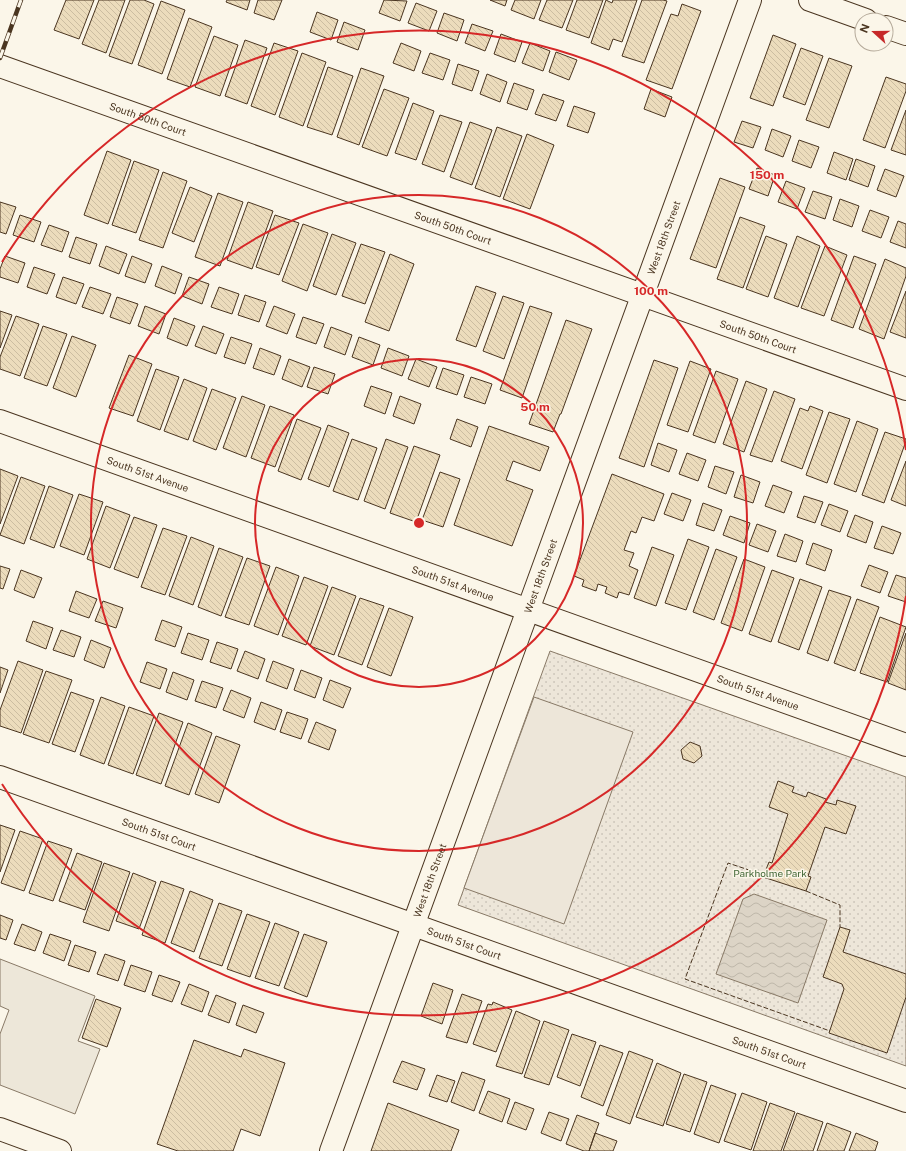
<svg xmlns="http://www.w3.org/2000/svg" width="906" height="1151" viewBox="0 0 906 1151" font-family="'Public Sans',sans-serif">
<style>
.park{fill:url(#park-dots);stroke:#887966}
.garden{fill:#ede6d9;stroke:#887966}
.parking{fill:#ede7d9;stroke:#887966}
.water{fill:url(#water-waves);stroke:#887966}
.building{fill:url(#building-back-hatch);stroke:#4a3520}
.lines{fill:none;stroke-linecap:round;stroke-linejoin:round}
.minor-casing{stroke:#4a3520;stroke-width:24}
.major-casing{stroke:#4a3520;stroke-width:24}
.minor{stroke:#fbf6e9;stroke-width:22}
.major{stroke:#fbf6e9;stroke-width:22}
.rail-casing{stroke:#4a3520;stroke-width:4.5}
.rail{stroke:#fbf6e9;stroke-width:3;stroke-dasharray:9;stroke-linecap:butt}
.fence{stroke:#4a3520;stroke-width:1;stroke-dasharray:5 2;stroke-linecap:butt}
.ring{fill:none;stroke:#d62828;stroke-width:2}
.labels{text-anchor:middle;stroke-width:3;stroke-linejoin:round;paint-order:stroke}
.street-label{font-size:10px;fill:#4a3520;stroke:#fbf6e9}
.park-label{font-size:10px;fill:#436837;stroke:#fbf6e9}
.centre{fill:#d62828;stroke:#fbf6e9;stroke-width:2}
.ring-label{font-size:12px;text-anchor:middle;font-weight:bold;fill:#d62828;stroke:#fbf6e9;stroke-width:3;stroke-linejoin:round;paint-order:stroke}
</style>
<defs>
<pattern id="park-dots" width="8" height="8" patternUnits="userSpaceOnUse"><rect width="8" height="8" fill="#ede6d9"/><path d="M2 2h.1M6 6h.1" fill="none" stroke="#cdc6ba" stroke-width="1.8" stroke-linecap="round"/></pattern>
<pattern id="water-waves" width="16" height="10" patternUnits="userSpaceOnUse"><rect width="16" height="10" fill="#dcd4c6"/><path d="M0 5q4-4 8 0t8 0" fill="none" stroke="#beb7aa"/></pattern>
<pattern id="building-back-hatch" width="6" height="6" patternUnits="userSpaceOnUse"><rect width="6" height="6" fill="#ecdcbc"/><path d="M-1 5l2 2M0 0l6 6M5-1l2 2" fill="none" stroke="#ccbda1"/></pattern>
</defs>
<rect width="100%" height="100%" fill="#fbf6e9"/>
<!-- park -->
<path class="park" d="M 550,651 L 906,777 L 906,1066 L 458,905 Z"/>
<!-- garden -->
<path class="garden" d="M 534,697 L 633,732 L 564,924 L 464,888 Z"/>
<!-- parking -->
<path class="parking" d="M 0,959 L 95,996 L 78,1041 L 100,1049 L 75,1114 L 0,1085 L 0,1034 L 9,1010 L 0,1006 Z"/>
<!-- water -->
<path class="water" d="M 754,894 L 827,920 L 798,1003 L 716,974 L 743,899 Z"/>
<!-- building -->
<path class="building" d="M 66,0 L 94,0 L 79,39 L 54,30 Z
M 99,0 L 125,0 L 106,53 L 82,44 Z
M 130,0 L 144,0 L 154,4 L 132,64 L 109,56 Z
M 227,0 L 250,0 L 247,10 L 226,2 Z
M 258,0 L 282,0 L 274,20 L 254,13 Z
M 384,0 L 407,1 L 400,21 L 379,13 Z
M 490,0 L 507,0 L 505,6 Z
M 515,0 L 541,0 L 534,19 L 511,10 Z
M 547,0 L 573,0 L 562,28 L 539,20 Z
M 577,0 L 603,0 L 589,38 L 566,30 Z
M 606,0 L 612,3 L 613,0 L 637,0 L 622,42 L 613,39 L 609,50 L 591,43 Z
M 642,0 L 663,0 L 667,1 L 644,63 L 622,56 Z
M 161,1 L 185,10 L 162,74 L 138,65 Z
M 416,3 L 437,11 L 429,31 L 408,23 Z
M 682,4 L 701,11 L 672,89 L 646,80 L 671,14 L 678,16 Z
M 317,12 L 338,20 L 331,40 L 310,32 Z
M 444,13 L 464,20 L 457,41 L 437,33 Z
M 189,18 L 212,27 L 190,87 L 167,79 Z
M 344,22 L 365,30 L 358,50 L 337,42 Z
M 472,24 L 493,31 L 485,51 L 465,43 Z
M 501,34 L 522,42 L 515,62 L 494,54 Z
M 773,35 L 796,44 L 773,106 L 750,98 Z
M 214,36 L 238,45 L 220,96 L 195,87 Z
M 245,40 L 267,48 L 247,104 L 225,96 Z
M 274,43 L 298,51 L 275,115 L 251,106 Z
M 401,43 L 421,51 L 414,71 L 393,63 Z
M 530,43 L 550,51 L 543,71 L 522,63 Z
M 801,48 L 823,56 L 805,105 L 783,97 Z
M 556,52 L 577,60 L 569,80 L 549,72 Z
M 302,53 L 326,62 L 303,126 L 279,117 Z
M 430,53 L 450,60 L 443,80 L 422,73 Z
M 829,58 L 852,66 L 829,128 L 806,120 Z
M 458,64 L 479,71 L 472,91 L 452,84 Z
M 328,67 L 353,76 L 332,135 L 307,127 Z
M 361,68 L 384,76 L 359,145 L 337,137 Z
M 487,74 L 507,82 L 500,102 L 480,94 Z
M 886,77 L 906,84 L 906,91 L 885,148 L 863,140 Z
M 514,83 L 534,90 L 527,110 L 507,103 Z
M 384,89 L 409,98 L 387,156 L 362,147 Z
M 651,89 L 672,97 L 665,117 L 644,109 Z
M 543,94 L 564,101 L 556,121 L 535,114 Z
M 413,103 L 434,111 L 416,160 L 395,153 Z
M 574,106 L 595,113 L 588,133 L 567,126 Z
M 906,110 L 906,155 L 891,150 Z
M 440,115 L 462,122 L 444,172 L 422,164 Z
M 742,121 L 761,127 L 753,148 L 734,142 Z
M 470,122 L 492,130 L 472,185 L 450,177 Z
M 497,127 L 522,136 L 500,197 L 475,188 Z
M 772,129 L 791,136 L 783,157 L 765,150 Z
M 527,134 L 554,145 L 530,209 L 503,199 Z
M 799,140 L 819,147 L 811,168 L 792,161 Z
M 107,151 L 131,160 L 108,224 L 84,215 Z
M 834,152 L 853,159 L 846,180 L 827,173 Z
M 856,159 L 875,166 L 868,187 L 849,180 Z
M 134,161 L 159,170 L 136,233 L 112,225 Z
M 757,168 L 775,175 L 768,196 L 749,189 Z
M 885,169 L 904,176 L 896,197 L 877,190 Z
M 163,172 L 187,181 L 163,248 L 139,240 Z
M 720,178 L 745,187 L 716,268 L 690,259 Z
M 786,181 L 805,188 L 797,209 L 778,202 Z
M 190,187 L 212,196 L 194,242 L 172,233 Z
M 813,191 L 832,197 L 825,219 L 805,212 Z
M 218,193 L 243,202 L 220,266 L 195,257 Z
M 840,199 L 859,206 L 852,227 L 833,220 Z
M 0,202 L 16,207 L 6,234 L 0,232 Z
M 248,202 L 273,211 L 252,269 L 227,260 Z
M 870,210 L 889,217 L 881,238 L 862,231 Z
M 20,215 L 41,222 L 34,242 L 13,235 Z
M 275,215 L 299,223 L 279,275 L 256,267 Z
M 740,217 L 765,226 L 743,288 L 717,279 Z
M 898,221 L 906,224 L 906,248 L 890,242 Z
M 303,224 L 328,233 L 307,291 L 282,281 Z
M 49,225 L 69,232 L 62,252 L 41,245 Z
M 332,234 L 356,243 L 336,295 L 313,286 Z
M 766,236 L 787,244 L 768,297 L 746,289 Z
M 797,236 L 820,246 L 798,307 L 774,298 Z
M 76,237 L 97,244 L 90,264 L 69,257 Z
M 361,244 L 385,252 L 365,304 L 342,296 Z
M 106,246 L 127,254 L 119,274 L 99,266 Z
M 825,246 L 847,255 L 824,316 L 801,308 Z
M 390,254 L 414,264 L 389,331 L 365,322 Z
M 5,256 L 25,263 L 18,283 L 0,277 L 0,269 Z
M 132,256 L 152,264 L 145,283 L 125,276 Z
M 854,256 L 876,264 L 853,328 L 831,320 Z
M 885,259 L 906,268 L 906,276 L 884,339 L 859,329 Z
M 162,266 L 182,274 L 175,294 L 155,286 Z
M 34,267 L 55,274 L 47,294 L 27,287 Z
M 63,277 L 84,284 L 76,304 L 56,297 Z
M 189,277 L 209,284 L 202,304 L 182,296 Z
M 476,286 L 496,293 L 476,347 L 456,340 Z
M 90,287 L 111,294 L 103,314 L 82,307 Z
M 219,287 L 239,294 L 232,314 L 211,307 Z
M 906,291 L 906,338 L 890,332 Z
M 245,295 L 266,302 L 259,322 L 238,315 Z
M 503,296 L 524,303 L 504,359 L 483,351 Z
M 117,297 L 138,304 L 130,324 L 110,317 Z
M 145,306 L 166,314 L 159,334 L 138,326 Z
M 274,306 L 295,314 L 287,334 L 266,326 Z
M 530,306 L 552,313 L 522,398 L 500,390 Z
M 0,311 L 12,315 L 0,348 Z
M 16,316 L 39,324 L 20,376 L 0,369 L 0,357 Z
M 303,317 L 324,324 L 316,344 L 296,337 Z
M 174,318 L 195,326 L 187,346 L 167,338 Z
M 566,320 L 592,329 L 561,414 L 560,414 L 553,432 L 529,424 Z
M 43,326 L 67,334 L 47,386 L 24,378 Z
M 203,326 L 224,334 L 216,354 L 195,346 Z
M 331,327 L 352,335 L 345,355 L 324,347 Z
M 72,336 L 96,345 L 76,397 L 53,388 Z
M 231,337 L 252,344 L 245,364 L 224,357 Z
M 359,337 L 380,345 L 373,365 L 352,357 Z
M 260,348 L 281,356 L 274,375 L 253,368 Z
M 388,348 L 409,356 L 402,376 L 381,368 Z
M 129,355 L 152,364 L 133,416 L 109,408 Z
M 289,359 L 310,367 L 302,387 L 282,379 Z
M 416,359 L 437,367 L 429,387 L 408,379 Z
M 654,360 L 678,368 L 644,467 L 619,458 Z
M 690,361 L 711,369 L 688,432 L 667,425 Z
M 314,367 L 335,374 L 328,394 L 307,387 Z
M 443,368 L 464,375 L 457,395 L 436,388 Z
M 156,369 L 179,377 L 160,430 L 137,421 Z
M 716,371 L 738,379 L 715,443 L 693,435 Z
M 471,377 L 492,384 L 485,404 L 464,397 Z
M 184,379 L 207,388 L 188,440 L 164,431 Z
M 746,381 L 767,389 L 744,452 L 723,444 Z
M 371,386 L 392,393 L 385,414 L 364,406 Z
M 212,389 L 236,398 L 216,450 L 193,441 Z
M 774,391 L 795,399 L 772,462 L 750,455 Z
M 242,396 L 265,405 L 246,457 L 223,448 Z
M 400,396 L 421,404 L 414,424 L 393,416 Z
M 270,406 L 294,415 L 275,467 L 251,458 Z
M 810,406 L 823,411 L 802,469 L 781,461 L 800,408 L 808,411 Z
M 829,412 L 850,419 L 827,483 L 806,475 Z
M 297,419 L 321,428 L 301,480 L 278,471 Z
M 457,419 L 478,427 L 471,447 L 450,439 Z
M 857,421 L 878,429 L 856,492 L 834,484 Z
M 328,425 L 349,433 L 329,487 L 308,479 Z
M 489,426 L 549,447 L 540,471 L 513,461 L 506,480 L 533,490 L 512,546 L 454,525 Z
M 885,432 L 906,439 L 906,441 L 884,503 L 862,495 Z
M 352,439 L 377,448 L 358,500 L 333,491 Z
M 386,439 L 408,447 L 385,509 L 364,501 Z
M 658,443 L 677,450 L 669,472 L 651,465 Z
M 414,446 L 440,455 L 416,522 L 390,513 Z
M 687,453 L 706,460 L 698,481 L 679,474 Z
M 906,461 L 906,506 L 891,500 Z
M 715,466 L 734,472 L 726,494 L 708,487 Z
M 0,469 L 18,476 L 0,524 Z
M 440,472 L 460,479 L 443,527 L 422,520 Z
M 612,474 L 664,494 L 654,521 L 642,517 L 636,533 L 631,531 L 624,550 L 634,553 L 629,566 L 638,570 L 629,595 L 619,592 L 617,598 L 605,593 L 607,587 L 598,584 L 596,591 L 582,586 L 584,580 L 574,576 Z
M 741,475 L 760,482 L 753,503 L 734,497 Z
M 21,477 L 45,486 L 24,544 L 0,535 Z
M 773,485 L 792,492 L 784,513 L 765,506 Z
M 49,486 L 73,495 L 54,548 L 30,539 Z
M 672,493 L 691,500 L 683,521 L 664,514 Z
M 79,494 L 103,502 L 84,555 L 60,546 Z
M 804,496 L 823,502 L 815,523 L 797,517 Z
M 703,503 L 722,510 L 714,531 L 696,525 Z
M 829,504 L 848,511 L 840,532 L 821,525 Z
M 106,506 L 130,515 L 110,568 L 87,559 Z
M 855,515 L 873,522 L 866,543 L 847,536 Z
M 730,516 L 750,523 L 744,543 L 723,535 Z
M 134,517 L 157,525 L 138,578 L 114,569 Z
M 757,524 L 776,531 L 768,552 L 749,545 Z
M 882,526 L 901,533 L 893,554 L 874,548 Z
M 163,528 L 187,536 L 165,595 L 141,587 Z
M 785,534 L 803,541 L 796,562 L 777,556 Z
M 191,537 L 214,546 L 193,605 L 169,596 Z
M 688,539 L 709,547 L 686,610 L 665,603 Z
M 813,543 L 832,550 L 825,571 L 806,564 Z
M 652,547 L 674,555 L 656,606 L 634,598 Z
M 219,548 L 243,557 L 221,616 L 198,607 Z
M 716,549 L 737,557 L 714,620 L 693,612 Z
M 247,558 L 270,566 L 249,625 L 225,617 Z
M 744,559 L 765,567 L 742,631 L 721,623 Z
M 869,565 L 888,572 L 880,593 L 861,586 Z
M 0,566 L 10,569 L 3,589 L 0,588 Z
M 276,567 L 299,576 L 278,635 L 254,626 Z
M 21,570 L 42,578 L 34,598 L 14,590 Z
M 772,570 L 794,578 L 771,642 L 749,634 Z
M 896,575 L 906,578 L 906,602 L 888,596 Z
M 304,577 L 328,586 L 306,645 L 282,636 Z
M 800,579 L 822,587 L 799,650 L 778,642 Z
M 332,587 L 356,596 L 334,655 L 310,646 Z
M 829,590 L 851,597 L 828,661 L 807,653 Z
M 76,591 L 97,599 L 89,618 L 69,611 Z
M 360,598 L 384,606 L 362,665 L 338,656 Z
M 857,599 L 879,607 L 855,671 L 834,663 Z
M 103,601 L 123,608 L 116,628 L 95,621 Z
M 389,608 L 413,617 L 391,676 L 367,667 Z
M 880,617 L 906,627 L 887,682 L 860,673 Z
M 162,620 L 182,627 L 175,647 L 155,640 Z
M 33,621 L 53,628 L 46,649 L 26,641 Z
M 61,630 L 81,637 L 74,657 L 53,650 Z
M 188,633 L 209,640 L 202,660 L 181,653 Z
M 906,633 L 906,690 L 888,683 Z
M 91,640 L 111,648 L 104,668 L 84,660 Z
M 217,642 L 238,649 L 231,669 L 210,662 Z
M 245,651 L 265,659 L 258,679 L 237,671 Z
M 18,661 L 43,670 L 21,733 L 0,726 L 0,710 Z
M 273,661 L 294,669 L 287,689 L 266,681 Z
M 147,662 L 167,669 L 160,689 L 140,682 Z
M 0,667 L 8,670 L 0,693 Z
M 301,670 L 322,678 L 315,698 L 294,690 Z
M 46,671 L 72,680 L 49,743 L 23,734 Z
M 173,672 L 194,680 L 187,700 L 166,692 Z
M 330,680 L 351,688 L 343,708 L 323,700 Z
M 202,681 L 223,688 L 216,708 L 195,701 Z
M 231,690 L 251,698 L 244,718 L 223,710 Z
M 71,692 L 94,700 L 75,752 L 52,744 Z
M 101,697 L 125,706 L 104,764 L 80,755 Z
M 261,702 L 282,710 L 275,730 L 254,722 Z
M 129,707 L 154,716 L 133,774 L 108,765 Z
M 287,712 L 308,719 L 301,739 L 280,732 Z
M 159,713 L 183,722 L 161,784 L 136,775 Z
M 316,722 L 336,730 L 329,750 L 308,742 Z
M 188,723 L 212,733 L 189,795 L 165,786 Z
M 216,736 L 240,745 L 219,803 L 195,794 Z
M 690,742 L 700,746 L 702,756 L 694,763 L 683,759 L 681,750 Z
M 778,781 L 794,787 L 792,792 L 806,797 L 808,792 L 826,799 L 825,802 L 836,805 L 837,800 L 856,806 L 846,834 L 825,827 L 808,876 L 811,877 L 806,891 L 763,877 L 769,862 L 772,863 L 788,814 L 769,807 Z
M 0,825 L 15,830 L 0,872 Z
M 20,831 L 43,839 L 24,891 L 1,883 Z
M 48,841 L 72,849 L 53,901 L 29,893 Z
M 77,853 L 102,862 L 85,910 L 59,901 Z
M 104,863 L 130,872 L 109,931 L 83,922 Z
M 133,873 L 156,882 L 139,929 L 116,921 Z
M 161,881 L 184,889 L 165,943 L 142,935 Z
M 190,891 L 213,900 L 194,952 L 171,943 Z
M 219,903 L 242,911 L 222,966 L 199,958 Z
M 247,914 L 270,922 L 250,977 L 227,969 Z
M 0,915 L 13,920 L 6,940 L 0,938 Z
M 275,923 L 299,932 L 279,986 L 255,978 Z
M 22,924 L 42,932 L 35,951 L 14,944 Z
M 840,927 L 850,930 L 843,952 L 906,974 L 906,997 L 887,1053 L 829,1033 L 844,989 L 842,984 L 823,977 Z
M 50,934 L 71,941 L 64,961 L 43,953 Z
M 304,934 L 327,942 L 307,997 L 284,988 Z
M 75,945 L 96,952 L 89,972 L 68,965 Z
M 105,954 L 125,961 L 118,981 L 97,974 Z
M 131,965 L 152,972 L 145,992 L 124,985 Z
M 159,975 L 180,982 L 172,1002 L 152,995 Z
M 433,983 L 453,990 L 442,1024 L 421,1016 Z
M 189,984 L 209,992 L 202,1012 L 181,1004 Z
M 462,994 L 482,1001 L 467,1043 L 446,1037 Z
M 216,995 L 236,1003 L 229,1023 L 208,1015 Z
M 96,999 L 121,1008 L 107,1047 L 82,1038 Z
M 493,1002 L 512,1010 L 496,1052 L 473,1044 L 488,1004 L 492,1005 Z
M 243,1005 L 264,1013 L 256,1033 L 236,1025 Z
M 516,1011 L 540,1021 L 522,1074 L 496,1066 Z
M 544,1021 L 569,1030 L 549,1085 L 524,1077 Z
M 572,1034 L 596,1042 L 580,1086 L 557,1077 Z
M 194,1040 L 241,1057 L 244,1049 L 285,1063 L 260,1136 L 241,1129 L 233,1151 L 178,1151 L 157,1144 Z
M 600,1045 L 623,1053 L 603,1106 L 581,1097 Z
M 629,1051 L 653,1060 L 630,1124 L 606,1115 Z
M 402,1061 L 425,1069 L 417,1090 L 393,1082 Z
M 657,1063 L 681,1073 L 663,1126 L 636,1117 Z
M 462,1072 L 485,1080 L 474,1111 L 451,1102 Z
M 684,1074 L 707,1082 L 690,1132 L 666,1124 Z
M 437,1075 L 455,1081 L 447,1102 L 429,1096 Z
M 711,1085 L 736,1094 L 719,1143 L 694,1134 Z
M 488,1091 L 510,1099 L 502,1122 L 479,1113 Z
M 742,1093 L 767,1102 L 751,1150 L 724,1141 Z
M 515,1102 L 534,1109 L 526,1130 L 507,1123 Z
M 388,1103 L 459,1130 L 451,1151 L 371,1151 Z
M 770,1103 L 795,1112 L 781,1151 L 753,1151 Z
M 549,1112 L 569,1119 L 561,1141 L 541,1133 Z
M 797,1113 L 823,1122 L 813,1151 L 783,1151 Z
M 577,1115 L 599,1123 L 589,1151 L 584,1151 L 566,1144 Z
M 827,1123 L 851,1132 L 844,1151 L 817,1151 Z
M 595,1133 L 617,1141 L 613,1151 L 589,1151 Z
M 856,1133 L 878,1142 L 875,1151 L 849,1151 Z"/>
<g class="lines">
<defs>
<g id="minor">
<path d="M 810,0 L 866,20"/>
<path d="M 886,27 L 906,34"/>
<path id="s1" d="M 0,66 L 906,389"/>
<path id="s2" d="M 0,421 L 906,745"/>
<path id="s3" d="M 0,777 L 906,1101"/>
<path id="s4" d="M 331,1151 L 750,0"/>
</g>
<path id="major" d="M 0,1129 L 60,1151"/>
</defs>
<!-- minor casing -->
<use href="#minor" class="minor-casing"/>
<!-- major casing -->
<use href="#major" class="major-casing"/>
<!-- minor -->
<use href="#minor" class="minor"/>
<!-- major -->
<use href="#major" class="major"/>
<defs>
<path id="rail" d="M 0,58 L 21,0"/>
</defs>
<!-- rail casing -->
<use href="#rail" class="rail-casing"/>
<!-- rail -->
<use href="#rail" class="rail"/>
<!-- fence -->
<path class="fence" d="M 764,875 L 728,863 L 685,979 L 830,1031
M 806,891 L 840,905 L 840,927"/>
</g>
<!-- distance rings -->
<g class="ring">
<circle cx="419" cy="523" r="164"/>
<circle cx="419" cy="523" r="328"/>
<path d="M906 596A492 492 0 0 1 2 784M2 262A492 492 0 0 1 906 450"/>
</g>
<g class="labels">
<!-- street labels -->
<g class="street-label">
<text dy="4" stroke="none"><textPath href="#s1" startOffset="157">South 50th Court</textPath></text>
<text dy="4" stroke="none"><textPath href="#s1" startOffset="481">South 50th Court</textPath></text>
<text dy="4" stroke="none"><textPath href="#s4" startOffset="972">West 18th Street</textPath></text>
<text dy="4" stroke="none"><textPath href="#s1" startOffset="805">South 50th Court</textPath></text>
<text dy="4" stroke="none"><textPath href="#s2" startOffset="157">South 51st Avenue</textPath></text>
<text dy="4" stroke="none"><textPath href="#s4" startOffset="612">West 18th Street</textPath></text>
<text dy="4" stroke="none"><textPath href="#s2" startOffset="481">South 51st Avenue</textPath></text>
<text dy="4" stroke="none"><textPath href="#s2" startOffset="805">South 51st Avenue</textPath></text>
<text dy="4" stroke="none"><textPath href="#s3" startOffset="169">South 51st Court</textPath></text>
<text dy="4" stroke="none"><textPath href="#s4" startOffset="288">West 18th Street</textPath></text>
<text dy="4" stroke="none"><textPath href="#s3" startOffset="493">South 51st Court</textPath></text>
<text dy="4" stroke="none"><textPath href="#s3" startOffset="817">South 51st Court</textPath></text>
</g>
<!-- park labels -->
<g class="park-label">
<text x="770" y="877">Parkholme Park</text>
</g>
</g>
<circle cx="419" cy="523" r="6" class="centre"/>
<g class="ring-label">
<text x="767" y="179">150 m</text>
<text x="651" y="295">100 m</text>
<text x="535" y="411">50 m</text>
</g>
<!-- north arrow -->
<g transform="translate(874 32) rotate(291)"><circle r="19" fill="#fbf6e9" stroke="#b4a999"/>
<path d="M0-3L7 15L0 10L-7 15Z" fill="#c62828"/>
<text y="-6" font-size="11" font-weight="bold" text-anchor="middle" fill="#4a3520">N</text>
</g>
</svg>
